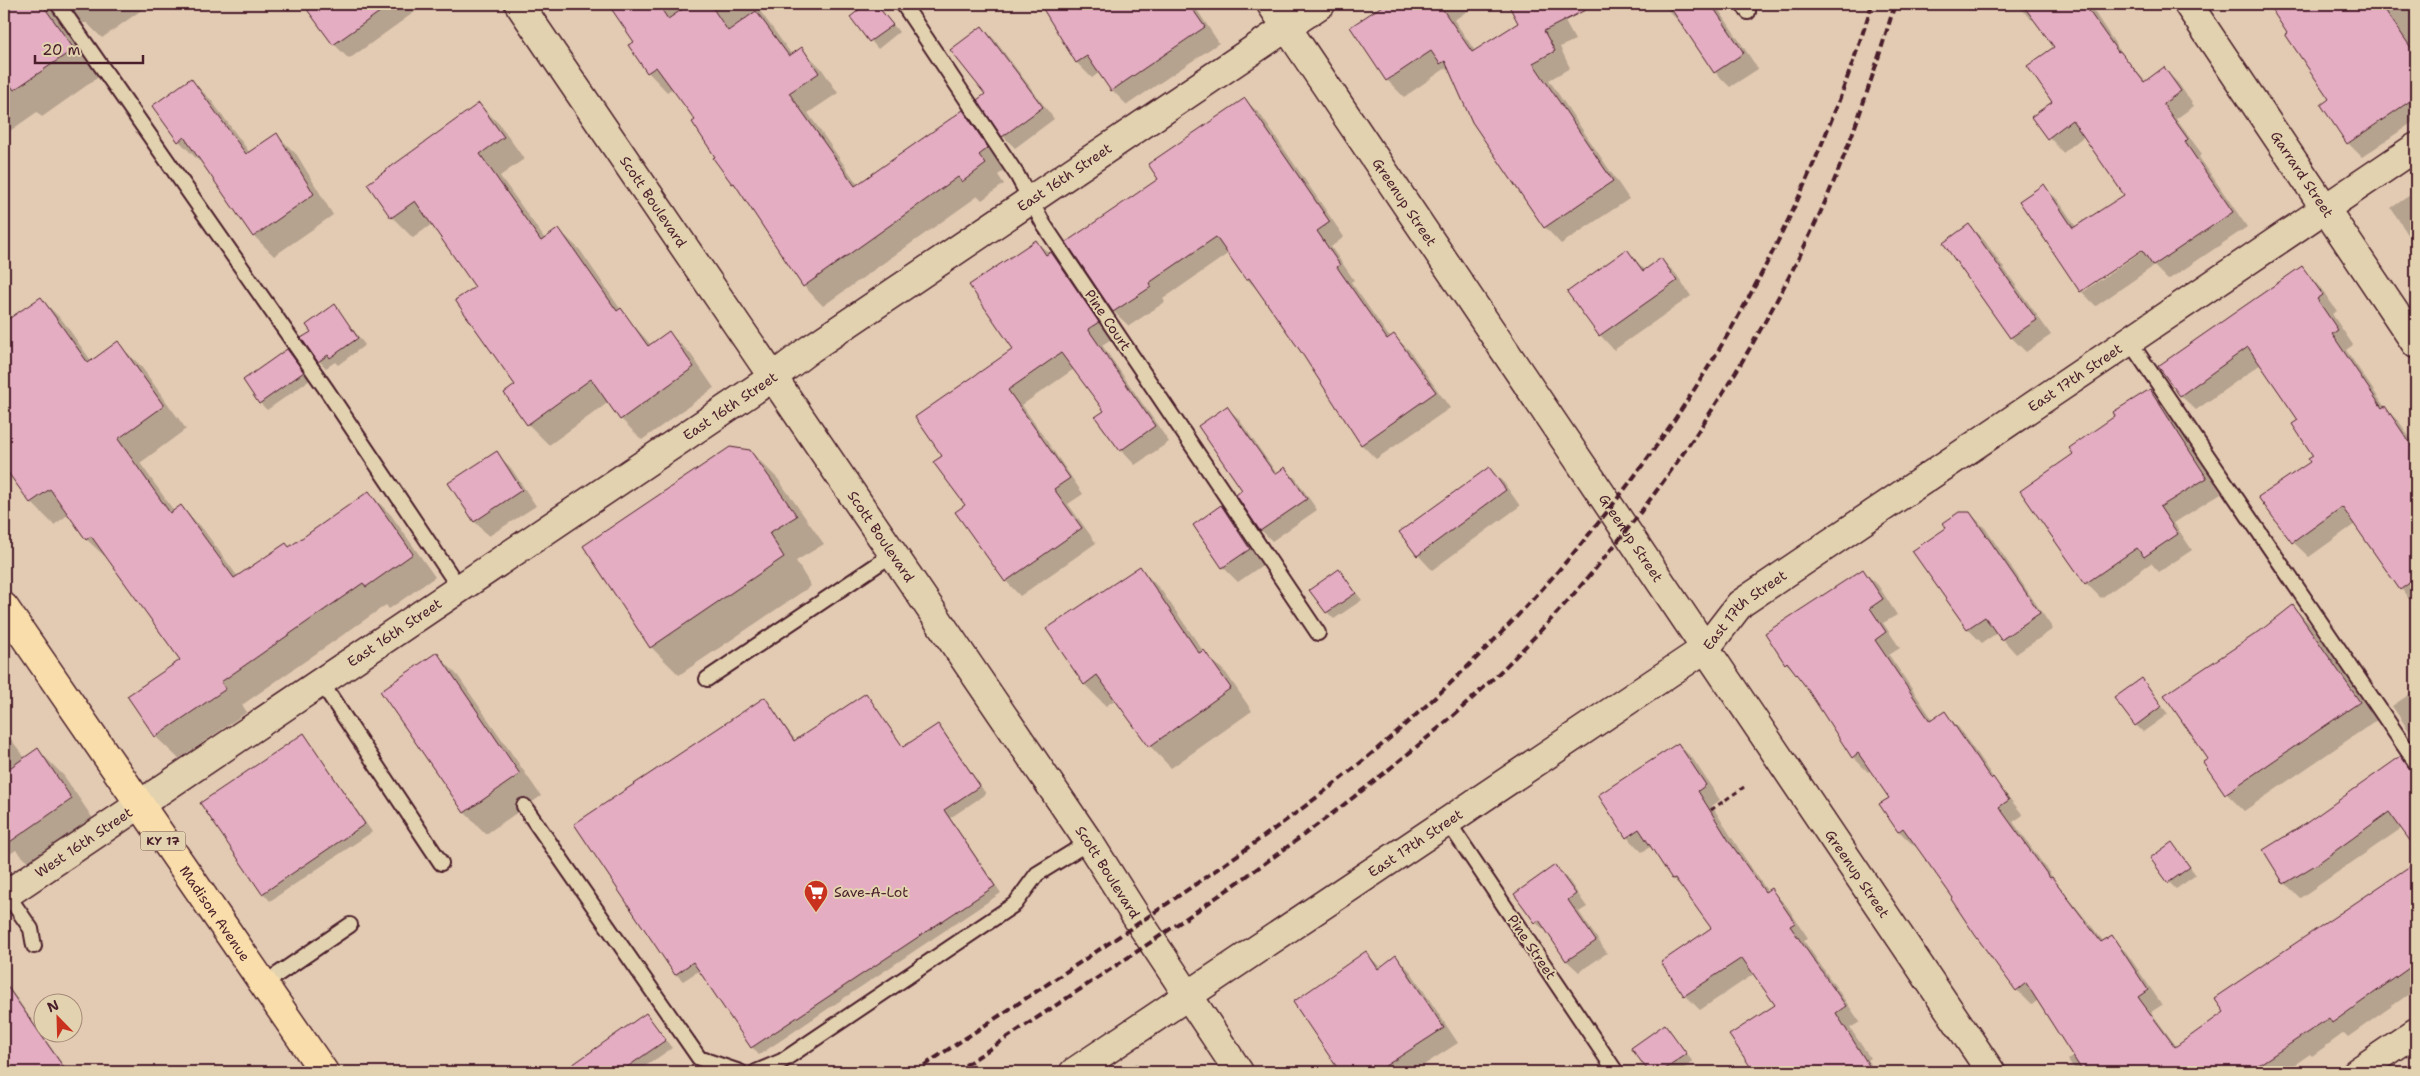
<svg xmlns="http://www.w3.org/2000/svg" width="2420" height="1076" viewBox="0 0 2420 1076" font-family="'Shantell Sans',sans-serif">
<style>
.shadow{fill:#0003;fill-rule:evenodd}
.building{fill:#e4adc1;stroke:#4a1f2b}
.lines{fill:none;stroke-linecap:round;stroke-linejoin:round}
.service-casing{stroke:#4a1f2b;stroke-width:18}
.minor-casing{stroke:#4a1f2b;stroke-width:31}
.secondary-casing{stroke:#4a1f2b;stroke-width:31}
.primary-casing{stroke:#4a1f2b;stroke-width:31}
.path{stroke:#4a1f2b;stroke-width:3;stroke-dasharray:5 4;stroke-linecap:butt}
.service{stroke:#e3d2af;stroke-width:14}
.minor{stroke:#e3d2af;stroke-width:28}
.secondary{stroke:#e3d2af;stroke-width:28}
.primary{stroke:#f9deab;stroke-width:28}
.rail{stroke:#4a1f2b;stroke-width:4;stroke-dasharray:8 4;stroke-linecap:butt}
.labels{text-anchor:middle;stroke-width:4;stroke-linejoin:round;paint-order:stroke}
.shield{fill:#e3d2af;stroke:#785553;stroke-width:1}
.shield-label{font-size:12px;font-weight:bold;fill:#4a1f2b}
.street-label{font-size:14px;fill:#4a1f2b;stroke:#e3d2af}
.poi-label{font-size:14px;fill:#4a1f2b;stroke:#e3d2af;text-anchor:start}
</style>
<rect width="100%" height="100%" fill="#e3cbb3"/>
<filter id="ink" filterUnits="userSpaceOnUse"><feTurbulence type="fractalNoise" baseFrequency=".02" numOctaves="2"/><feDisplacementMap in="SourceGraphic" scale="10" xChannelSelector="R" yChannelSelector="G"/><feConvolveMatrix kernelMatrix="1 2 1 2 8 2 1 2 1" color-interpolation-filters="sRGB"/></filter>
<g filter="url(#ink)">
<!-- shadow -->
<path class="shadow" d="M 4,4 L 150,4 L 102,38 L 87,23 L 81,23 L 76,28 L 85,49 L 82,51 L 100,76 L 42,117 L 37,112 L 4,135 Z
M 310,4 L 411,4 L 416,11 L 349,59 L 334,44 Z
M 609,4 L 755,4 L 792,55 L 802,49 L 821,68 L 838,93 L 808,113 L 858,185 L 963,112 L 983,131 L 1007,168 L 998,175 L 1004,184 L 982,200 L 978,196 L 823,306 L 804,286 L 741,191 L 733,183 L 696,121 L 673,88 L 667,92 L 648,72 L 636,42 Z
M 868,4 L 876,4 L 899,32 L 878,49 L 851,17 Z
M 1040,4 L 1193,4 L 1219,43 L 1127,105 L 1112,90 L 1100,72 L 1092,78 L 1077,63 Z
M 1387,4 L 1478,4 L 1454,20 L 1475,51 L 1520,23 L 1509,4 L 1579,4 L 1562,16 L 1575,40 L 1560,47 L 1570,68 L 1549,80 L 1629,199 L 1561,244 L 1545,227 L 1452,74 L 1446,68 L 1404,97 L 1387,80 L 1352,28 Z
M 1662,4 L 1715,4 L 1758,69 L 1730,87 L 1715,72 L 1682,22 L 1680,23 Z
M 2016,4 L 2089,4 L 2124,57 L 2146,82 L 2164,69 L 2178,83 L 2194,106 L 2176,119 L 2202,154 L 2199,157 L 2247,227 L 2168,280 L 2154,266 L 2096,306 L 2081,291 L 2021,201 L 2043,186 L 2058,200 L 2076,227 L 2126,195 L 2084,136 L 2063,153 L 2033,118 L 2054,102 L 2056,47 L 2034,18 L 2032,20 ZM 2147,245 L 2148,247 L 2083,292 L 2083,289 Z
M 2270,4 L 2416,4 L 2416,120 L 2362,157 L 2348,143 L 2331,100 Z
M 982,27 L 994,39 L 1054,119 L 1015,148 L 1003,136 L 979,100 L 987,95 Z
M 191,80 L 211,100 L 250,153 L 277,135 L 297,155 L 333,215 L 274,256 L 254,236 L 201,159 L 199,161 L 179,141 Z
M 1245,100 L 1260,114 L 1344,237 L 1331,247 L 1354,280 L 1351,282 L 1390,338 L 1394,336 L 1409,350 L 1450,408 L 1376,459 L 1362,445 L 1302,352 L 1260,292 L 1247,279 L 1229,253 L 1163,299 L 1165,302 L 1129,326 L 1114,312 L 1068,242 L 1160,179 Z
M 479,104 L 500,125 L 524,159 L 500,176 L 545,239 L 559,230 L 580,250 L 623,313 L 651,345 L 669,333 L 690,353 L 714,388 L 642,440 L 621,419 L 609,402 L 549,445 L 528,424 L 505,393 L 516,385 L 477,287 L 432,224 L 413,238 L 392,217 L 369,184 Z
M 2416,191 L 2416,247 L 2391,208 Z
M 1969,226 L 1984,240 L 2051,335 L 2026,352 L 2011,337 Z
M 1036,242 L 1066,268 L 1113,338 L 1102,345 L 1169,442 L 1135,465 L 1121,450 L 1105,411 L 1074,369 L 1022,405 L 1083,494 L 1068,504 L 1096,543 L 1020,596 L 1006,581 L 943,456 L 1015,349 Z
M 1627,251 L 1645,270 L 1661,259 L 1676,274 L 1691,296 L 1614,350 L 1600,335 Z
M 2301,267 L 2317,283 L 2337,311 L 2332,314 L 2353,345 L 2346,350 L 2386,409 L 2400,423 L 2416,447 L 2416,609 L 2355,524 L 2309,557 L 2293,542 L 2260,497 L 2311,462 L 2315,456 L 2300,421 L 2261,364 L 2196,410 L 2180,395 Z
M 40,298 L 63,321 L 92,362 L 117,343 L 140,365 L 186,429 L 140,463 L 174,511 L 181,507 L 203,529 L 238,577 L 289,548 L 369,493 L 391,515 L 435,577 L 389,609 L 386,605 L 242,705 L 247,712 L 179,759 L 156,737 L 129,696 L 182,660 L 110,561 L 86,539 L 69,514 L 54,525 L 31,502 L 4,464 L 4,414 L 10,409 L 4,401 L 4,324 Z
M 335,306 L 365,345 L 338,365 L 335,362 L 326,368 L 319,361 L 313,332 Z
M 287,350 L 310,380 L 267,410 L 260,403 Z
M 2150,391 L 2165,405 L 2221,493 L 2174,523 L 2192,550 L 2159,572 L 2151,563 L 2101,598 L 2086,583 Z
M 1227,408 L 1238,418 L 1277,474 L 1285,468 L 1296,479 L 1317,510 L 1272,541 L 1261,530 L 1244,490 Z
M 750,451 L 778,479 L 824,544 L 796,561 L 811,586 L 679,675 L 651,647 Z
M 496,453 L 511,468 L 536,506 L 489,536 L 474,521 Z
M 1489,468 L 1504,483 L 1520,506 L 1432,570 L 1418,555 Z
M 1221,506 L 1236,521 L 1264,564 L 1238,582 L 1223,567 Z
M 1970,513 L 1985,528 L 2053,629 L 2016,654 L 1997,633 L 1982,643 L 1968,629 Z
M 1140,568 L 1161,590 L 1204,652 L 1226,673 L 1252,711 L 1171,768 L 1150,746 L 1116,699 L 1106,706 L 1084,684 Z
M 1339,571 L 1362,600 L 1334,619 L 1327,612 Z
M 1863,571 L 1878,585 L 1897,615 L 1883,623 L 1900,648 L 1889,655 L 1933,720 L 1945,713 L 1959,728 L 1997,783 L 2023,815 L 2013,822 L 2056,882 L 2104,942 L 2111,937 L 2126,952 L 2162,1005 L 2151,1012 L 2177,1047 L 2226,1012 L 2312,935 L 2416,862 L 2416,989 L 2348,1037 L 2344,1033 L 2312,1056 L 2310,1054 L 2284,1072 L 2077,1072 L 2068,1060 L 2074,1056 L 2038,1000 L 2032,1005 L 2017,990 L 1916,844 L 1914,846 L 1899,831 L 1890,798 L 1871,770 L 1868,772 L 1853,757 L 1801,678 L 1786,663 Z
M 2293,607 L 2311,625 L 2377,720 L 2244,811 L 2226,793 L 2209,760 L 2260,632 Z
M 437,654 L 458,676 L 541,796 L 486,834 L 464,812 Z
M 2142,680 L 2168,714 L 2143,732 L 2136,725 Z
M 2416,690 L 2416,741 L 2392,706 Z
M 866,694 L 904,748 L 938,725 L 945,733 L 986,794 L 950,818 L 1001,893 L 759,1055 L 752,1047 L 700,970 L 683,981 L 676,974 L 765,699 L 796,741 Z
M 4,730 L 25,758 L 37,749 L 64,776 L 98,826 L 35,869 L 16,850 L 4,858 Z
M 304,735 L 372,832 L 270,901 L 263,893 L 202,804 Z
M 1678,744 L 1693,759 L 1720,800 L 1712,806 L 1744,857 L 1768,892 L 1771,890 L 1786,905 L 1808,938 L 1804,941 L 1860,1022 L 1850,1028 L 1870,1058 L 1867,1060 L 1876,1072 L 1756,1072 L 1731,1036 L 1777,1006 L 1754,974 L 1700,1010 L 1685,995 L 1663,962 L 1713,929 L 1687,892 L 1673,879 L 1652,846 L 1642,852 L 1627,837 Z
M 2412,774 L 2416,780 L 2416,848 L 2402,828 L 2300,898 L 2285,883 Z
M 2172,843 L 2196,875 L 2176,889 L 2169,882 Z
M 1555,866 L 1567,878 L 1587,907 L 1579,912 L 1607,953 L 1579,972 L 1567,961 L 1549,933 L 1536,923 L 1516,894 Z
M 1366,953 L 1381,968 L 1396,957 L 1411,972 L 1458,1043 L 1413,1072 L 1342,1072 L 1295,1002 Z
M 4,980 L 68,1072 L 4,1072 Z
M 646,1015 L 672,1048 L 637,1072 L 565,1072 Z
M 1665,1026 L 1693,1062 L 1679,1072 L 1650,1072 L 1633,1048 Z
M 1136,1063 L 1145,1072 L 1122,1072 Z"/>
<!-- building -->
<path class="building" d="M 4,4 L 42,4 L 74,49 L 14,90 L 4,76 Z
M 303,4 L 391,4 L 333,45 Z
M 608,4 L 658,4 L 668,19 L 690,4 L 710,4 L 728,31 L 756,11 L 789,56 L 802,47 L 819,73 L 789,93 L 855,186 L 963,110 L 988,148 L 979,155 L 986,164 L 962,182 L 958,177 L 803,287 L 734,183 L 732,184 L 713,158 L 715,157 L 692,122 L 695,120 L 656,67 L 647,73 L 628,45 L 634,42 Z
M 866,4 L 876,4 L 893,25 L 869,42 L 850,17 Z
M 1040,4 L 1189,4 L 1205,27 L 1111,91 L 1087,56 L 1076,63 Z
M 1385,4 L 1439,4 L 1472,52 L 1518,23 L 1508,4 L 1597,4 L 1544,31 L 1555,51 L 1533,63 L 1613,181 L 1544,228 L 1472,122 L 1445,61 L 1440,64 L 1431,51 L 1386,81 L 1350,27 Z
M 1668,4 L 1711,4 L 1744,53 L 1714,73 Z
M 2022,4 L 2084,4 L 2118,52 L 2120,51 L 2144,82 L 2164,67 L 2181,91 L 2163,104 L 2188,139 L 2185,142 L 2233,212 L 2153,266 L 2142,250 L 2080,292 L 2019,201 L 2044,184 L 2073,228 L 2124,195 L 2072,120 L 2047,139 L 2031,117 L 2052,102 L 2027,66 L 2054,47 Z
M 2268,4 L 2381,4 L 2416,55 L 2416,97 L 2347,144 L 2321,105 L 2329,99 L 2285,34 L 2287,33 Z
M 982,26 L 1043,107 L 1002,137 L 977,100 L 985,94 L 950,50 Z
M 191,78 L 246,154 L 277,133 L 314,194 L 253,237 L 184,137 L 178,142 L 152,106 Z
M 1245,98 L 1330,222 L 1317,231 L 1340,265 L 1337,267 L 1387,339 L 1394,334 L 1436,392 L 1361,445 L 1301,352 L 1249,278 L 1246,280 L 1216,237 L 1149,283 L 1151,287 L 1113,312 L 1066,242 L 1158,179 L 1148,164 Z
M 479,103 L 504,137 L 480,154 L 541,241 L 559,228 L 617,311 L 621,308 L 648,346 L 669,331 L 694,367 L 620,420 L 591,379 L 527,425 L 504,393 L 515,385 L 455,300 L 475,287 L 415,201 L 391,218 L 367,184 Z
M 1969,224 L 2037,320 L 2010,338 L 1943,243 Z
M 1036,240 L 1046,255 L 1051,252 L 1099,322 L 1088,329 L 1155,426 L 1120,451 L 1095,417 L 1104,411 L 1061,353 L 1008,390 L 1070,478 L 1054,489 L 1082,528 L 1005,582 L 955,512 L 965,505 L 933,462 L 942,456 L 915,417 L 1013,349 L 969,285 Z
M 1627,249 L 1643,271 L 1661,258 L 1677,281 L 1599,336 L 1567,292 Z
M 2302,266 L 2323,295 L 2317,299 L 2338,330 L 2332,334 L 2382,408 L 2385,406 L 2416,452 L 2416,578 L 2400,590 L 2342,507 L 2292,543 L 2258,497 L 2310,462 L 2308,459 L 2313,456 L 2292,424 L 2298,420 L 2248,347 L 2180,396 L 2158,366 Z
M 41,297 L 88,363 L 118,341 L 164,406 L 118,439 L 170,513 L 181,505 L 234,578 L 286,543 L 289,547 L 369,491 L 413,554 L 366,587 L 363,583 L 221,682 L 226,689 L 155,737 L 127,696 L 180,660 L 91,536 L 86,540 L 50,489 L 30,503 L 4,467 L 4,322 Z
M 335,304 L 358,338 L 330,358 L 328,355 L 318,362 L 301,338 L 311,332 L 306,325 Z
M 287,349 L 304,372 L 259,404 L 243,380 Z
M 2150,389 L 2207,478 L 2160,507 L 2178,534 L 2144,557 L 2137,548 L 2085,584 L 2020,491 L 2073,454 L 2069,448 L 2115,416 L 2113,412 Z
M 1227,406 L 1275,474 L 1285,467 L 1307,499 L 1260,531 L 1236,495 L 1242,490 L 1198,426 Z
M 730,447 L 750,450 L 797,516 L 769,533 L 784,557 L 650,648 L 583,546 Z
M 497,451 L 522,490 L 474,522 L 448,483 Z
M 1489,467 L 1506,490 L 1417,556 L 1399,532 Z
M 1221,505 L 1250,549 L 1222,568 L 1193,525 Z
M 1959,512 L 1970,512 L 2040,613 L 2001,640 L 1985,617 L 1967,629 L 1912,551 L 1946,528 L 1943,523 Z
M 1140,566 L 1199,653 L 1204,650 L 1231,688 L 1149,747 L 1097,675 L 1084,685 L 1046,629 Z
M 1339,569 L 1356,593 L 1326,613 L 1309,590 Z
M 1863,569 L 1883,599 L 1870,608 L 1886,632 L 1875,640 L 1930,721 L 1945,711 L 1991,779 L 1993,777 L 2009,800 L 1999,807 L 2050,878 L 2052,877 L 2101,942 L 2112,935 L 2148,990 L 2138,997 L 2175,1047 L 2224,1012 L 2214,998 L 2416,862 L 2416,963 L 2332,1023 L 2329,1018 L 2248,1072 L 2083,1072 L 2026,983 L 2016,991 L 1975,935 L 1951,899 L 1953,898 L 1903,828 L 1898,832 L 1879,804 L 1889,798 L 1858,753 L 1852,758 L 1806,687 L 1787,662 L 1785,664 L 1765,633 Z
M 2293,605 L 2360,702 L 2225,794 L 2203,762 L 2208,759 L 2164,695 L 2260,631 Z
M 437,652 L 520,774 L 464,813 L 380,691 Z
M 2142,678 L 2162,706 L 2135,726 L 2114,698 Z
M 866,693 L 903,747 L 938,724 L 980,786 L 944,810 L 995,886 L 751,1048 L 693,962 L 675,975 L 574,824 L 765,697 L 794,741 Z
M 304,733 L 365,824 L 262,894 L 200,803 Z
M 1678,743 L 1706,785 L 1698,791 L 1729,841 L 1765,892 L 1771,888 L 1795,923 L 1790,926 L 1846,1006 L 1836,1013 L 1873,1072 L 1754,1072 L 1729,1035 L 1775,1005 L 1742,958 L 1684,996 L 1661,962 L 1711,928 L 1675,878 L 1672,879 L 1639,829 L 1626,838 L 1598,795 Z
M 38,748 L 72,799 L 4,846 L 4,772 Z
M 2401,756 L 2409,768 L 2416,772 L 2416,849 L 2389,812 L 2317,864 L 2284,884 L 2263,850 L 2305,824 Z
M 2172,842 L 2190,867 L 2168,883 L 2150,858 Z
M 1555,865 L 1576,894 L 1568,900 L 1596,941 L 1566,961 L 1539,920 L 1535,923 L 1514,894 Z
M 1366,951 L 1378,969 L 1396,955 L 1444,1028 L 1376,1072 L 1340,1072 L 1293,1002 Z
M 4,982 L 67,1072 L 4,1072 Z
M 646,1013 L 666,1040 L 620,1072 L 562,1072 Z
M 1665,1024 L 1687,1054 L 1661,1072 L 1649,1072 L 1631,1048 Z"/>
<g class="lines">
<defs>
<path id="service" d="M 58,4 L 326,389 L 460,589
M 903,4 L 1017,175 L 1044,225 L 1318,633
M 1743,4 L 1748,12
M 2130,342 L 2416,763
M 707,679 L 893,554
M 321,682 L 441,863
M 524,806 L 699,1058 L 740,1072
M 1448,822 L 1616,1072
M 7,894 L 31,929 L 34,946
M 262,985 L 350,925
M 756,1072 L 782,1061 L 1015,904 L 1037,874 L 1089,842"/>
<g id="minor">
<path id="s1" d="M 2188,4 L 2416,344"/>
<path id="s2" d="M 4,896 L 773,377 L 810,349 L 1321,4"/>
<path id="s3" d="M 1074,1072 L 1706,648 L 1740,604 L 2416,147"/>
<path d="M 2357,1072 L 2416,1032"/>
</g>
<g id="secondary">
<path id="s4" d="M 519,4 L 1089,842 L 1142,926 L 1239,1072"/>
<path id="s5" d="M 1271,4 L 1991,1072"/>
</g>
<g id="primary">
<path id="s6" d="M 4,607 L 324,1072"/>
</g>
</defs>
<!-- service casing -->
<use href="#service" class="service-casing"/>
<!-- minor casing -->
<use href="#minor" class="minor-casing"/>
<!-- secondary casing -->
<use href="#secondary" class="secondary-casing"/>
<!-- primary casing -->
<use href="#primary" class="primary-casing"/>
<!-- path -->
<path class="path" d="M 1711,810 L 1744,787"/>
<!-- service -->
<use href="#service" class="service"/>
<!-- minor -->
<use href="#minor" class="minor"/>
<!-- secondary -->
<use href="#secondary" class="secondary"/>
<!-- primary -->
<use href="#primary" class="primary"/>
<!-- rail -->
<path class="rail" d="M 914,1072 C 1011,1008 1108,945 1203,879 C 1268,834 1333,788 1392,736 C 1622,537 1782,295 1872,4
M 955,1072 C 1125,959 1302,848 1456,713 C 1608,578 1737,395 1821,211 C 1851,145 1874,73 1895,4"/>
</g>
</g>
<!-- icons -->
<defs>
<symbol id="supermarket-pin" viewBox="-11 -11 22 30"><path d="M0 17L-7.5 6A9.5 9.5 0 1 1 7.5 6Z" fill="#c8321e" stroke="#e3d2af"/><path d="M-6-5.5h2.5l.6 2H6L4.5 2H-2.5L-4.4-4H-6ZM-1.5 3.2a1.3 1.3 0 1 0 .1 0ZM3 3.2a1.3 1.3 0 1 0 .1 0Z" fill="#fff"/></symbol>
</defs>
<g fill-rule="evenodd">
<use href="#supermarket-pin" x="802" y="878" width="28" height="38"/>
</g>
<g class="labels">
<!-- shield labels -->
<rect class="shield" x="140.5" y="831.5" width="45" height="19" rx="4"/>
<g class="shield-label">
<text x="163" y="845">KY 17</text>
</g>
<!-- street labels -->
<g class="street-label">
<text dy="5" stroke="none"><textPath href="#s1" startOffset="205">Garrard Street</textPath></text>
<text dy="5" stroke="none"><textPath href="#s2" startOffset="1281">East 16th Street</textPath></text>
<text dy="5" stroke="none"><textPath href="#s4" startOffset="239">Scott Boulevard</textPath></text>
<text dy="5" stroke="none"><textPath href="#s5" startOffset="239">Greenup Street</textPath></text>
<text transform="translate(1108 320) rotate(56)" y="5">Pine Court</text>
<text dy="5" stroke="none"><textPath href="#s3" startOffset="1221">East 17th Street</textPath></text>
<text dy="5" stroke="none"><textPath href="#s2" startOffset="876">East 16th Street</textPath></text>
<text dy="5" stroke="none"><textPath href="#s4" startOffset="644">Scott Boulevard</textPath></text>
<text dy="5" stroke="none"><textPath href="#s5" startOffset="644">Greenup Street</textPath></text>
<text dy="5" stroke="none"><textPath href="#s3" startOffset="816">East 17th Street</textPath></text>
<text dy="5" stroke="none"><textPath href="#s2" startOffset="471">East 16th Street</textPath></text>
<text dy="5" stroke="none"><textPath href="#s2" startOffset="96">West 16th Street</textPath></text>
<text dy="5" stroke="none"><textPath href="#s3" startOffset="411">East 17th Street</textPath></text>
<text dy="5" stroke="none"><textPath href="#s4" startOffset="1049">Scott Boulevard</textPath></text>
<text dy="5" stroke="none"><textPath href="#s5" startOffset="1049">Greenup Street</textPath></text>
<text dy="5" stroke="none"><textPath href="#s6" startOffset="372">Madison Avenue</textPath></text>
<text transform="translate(1532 947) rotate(56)" y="5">Pine Street</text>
</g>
<!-- poi labels -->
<g class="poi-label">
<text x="834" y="897">Save-A-Lot</text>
</g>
</g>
<!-- margin -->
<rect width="2420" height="1076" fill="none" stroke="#e3d2af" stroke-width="20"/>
<rect x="10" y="10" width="2400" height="1056" fill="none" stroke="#4a1f2b" stroke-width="2" filter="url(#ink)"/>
<!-- north arrow -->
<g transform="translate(58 1018) rotate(337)"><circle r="24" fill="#e3d2af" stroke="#a68a7a"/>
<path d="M0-4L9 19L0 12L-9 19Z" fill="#c8321e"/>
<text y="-8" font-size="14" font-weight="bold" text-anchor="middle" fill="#4a1f2b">N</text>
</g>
<!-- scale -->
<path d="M35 55v8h108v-8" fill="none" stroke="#4a1f2b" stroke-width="2.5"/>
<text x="42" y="55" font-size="15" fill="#4a1f2b" stroke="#e3d2af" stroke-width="4" paint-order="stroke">20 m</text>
</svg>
